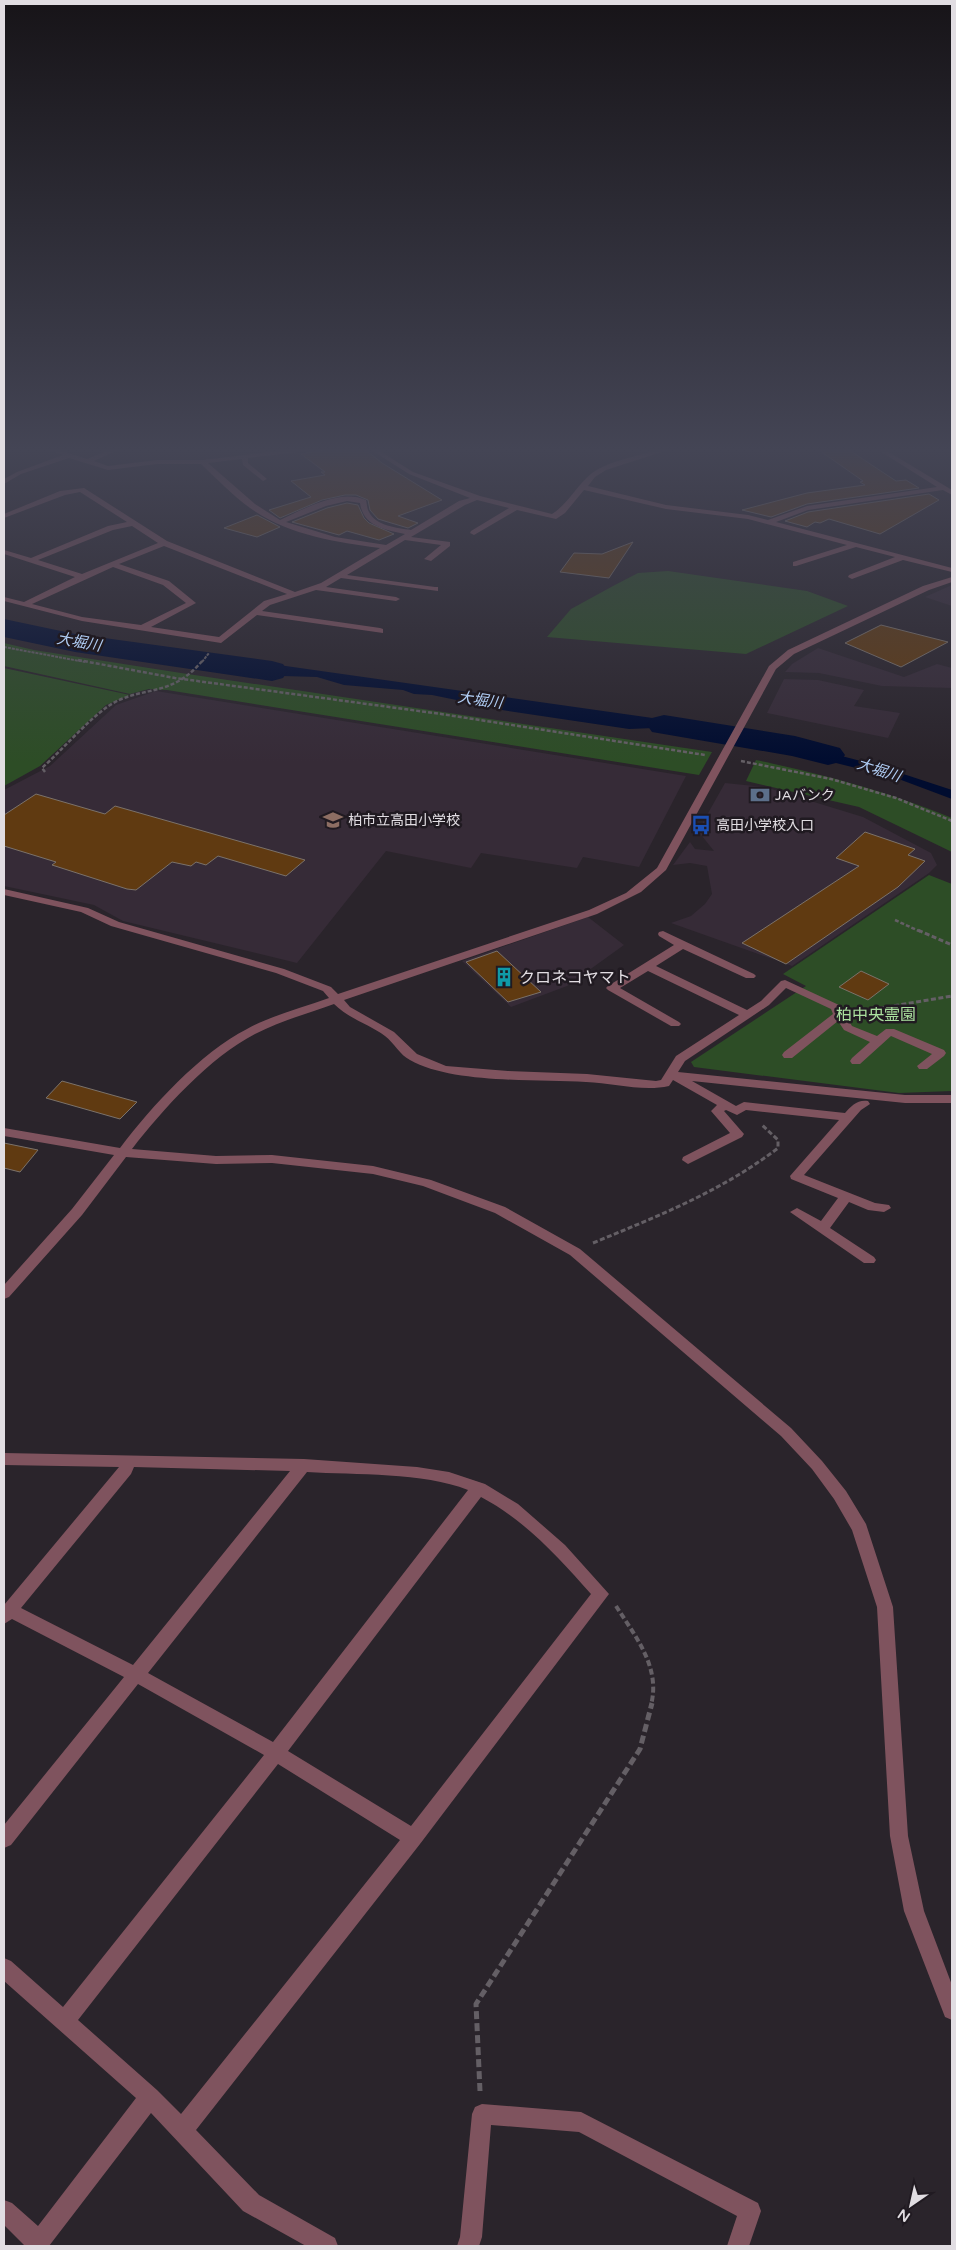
<svg xmlns="http://www.w3.org/2000/svg" width="956" height="2250" viewBox="0 0 956 2250" font-family="'Varela Round','Noto Sans JP',sans-serif">
<style>
.built{fill:#362b37}
.green{fill:#2d4d26}
.water{fill:#000c2f}
.lines{fill:none;stroke-linecap:round;stroke-linejoin:round}
.river{fill:#000c2f;fill-rule:evenodd}
.building{fill:#603a11;stroke:#7b726a}
.path-far4{stroke:#645f65;stroke-width:2;stroke-dasharray:3 1;stroke-linecap:butt}
.path-far3{stroke:#645f65;stroke-width:2.5;stroke-dasharray:4 2;stroke-linecap:butt}
.path-far2{stroke:#645f65;stroke-width:3;stroke-dasharray:5 2.5;stroke-linecap:butt}
.path-far1{stroke:#645f65;stroke-width:4;stroke-dasharray:6 3;stroke-linecap:butt}
.path{stroke:#645f65;stroke-width:5;stroke-dasharray:8 4;stroke-linecap:butt}
.minor{fill:#7f535e;fill-rule:evenodd}
.labels{text-anchor:middle;stroke-width:5;stroke-linejoin:round;paint-order:stroke}
.far-poi-label{font-size:14px;fill:#e1dde2;stroke:#201a21;text-anchor:start}
.far-water-label{font-size:15px;font-style:italic;fill:#afccf3;stroke:#201a21}
.poi-label{font-size:16px;fill:#e1dde2;stroke:#201a21;text-anchor:start}
.park-label{font-size:16px;fill:#aae09e;stroke:#201a21}
</style>
<rect width="100%" height="100%" fill="#2a242b"/>
<!-- built -->
<path class="built" d="M 952,585 L 952,606 L 925,597 Z
M 818,648 L 904,677 L 937,664 L 952,668 L 952,688 L 882,686 L 819,673 L 785,672 L 792,664 Z
M 784,679 L 818,680 L 864,690 L 854,706 L 900,713 L 888,738 L 767,713 Z
M 156,691 L 686,776 L 639,867 L 583,857 L 577,868 L 481,853 L 471,868 L 386,851 L 297,963 L 123,921 L 94,905 L 4,886 L 4,790 L 50,766 L 116,705 Z
M 725,783 L 765,787 L 863,817 L 931,853 L 937,865 L 929,873 L 792,966 L 671,923 L 691,916 L 705,904 L 712,894 L 707,866 L 690,863 L 673,865 L 690,842 L 695,849 L 714,851 L 698,831 Z
M 588,917 L 624,945 L 567,986 L 511,1007 L 462,961 Z"/>
<!-- green -->
<path class="green" d="M 668,571 L 807,591 L 848,606 L 746,654 L 547,637 L 571,609 L 613,586 L 638,573 Z
M 4,643 L 34,650 L 181,673 L 712,752 L 699,775 L 167,690 L 149,689 L 130,694 L 4,666 Z
M 4,668 L 130,695 L 106,705 L 40,766 L 4,786 Z
M 756,760 C 826,775 886,791 952,818 L 952,852 L 859,807 L 746,781 Z
M 929,875 L 952,884 L 952,1091 L 899,1093 L 694,1067 L 691,1062 L 806,986 L 783,974 Z"/>
<!-- water -->
<path class="water" d="M 4,622 L 128,646 L 196,655 L 189,661 L 124,652 L 4,628 Z
M 216,656 L 730,729 L 724,739 L 654,728 L 629,729 L 502,710 L 498,705 L 487,701 L 476,704 L 432,695 L 414,694 L 403,690 L 344,685 L 317,677 L 282,676 L 208,664 Z
M 769,737 L 876,765 L 952,790 L 952,799 L 896,778 L 764,745 Z"/>
<g class="lines">
<!-- river -->
<path class="river" d="M 4,619 L 75,634 L 272,661 L 283,664 L 288,671 L 283,678 L 272,681 L 75,652 L 4,637 Z
M 664,715 L 795,736 L 840,748 L 845,755 L 840,762 L 828,765 L 792,756 L 652,732 L 647,725 L 652,718 Z"/>
</g>
<!-- building -->
<path class="building" d="M 335,448 L 363,448 L 382,463 L 442,500 L 398,516 L 418,523 L 408,528 L 378,519 L 370,510 L 368,500 L 356,495 L 345,495 L 322,500 L 280,518 L 269,510 L 311,497 L 291,481 L 325,475 L 321,472 L 325,472 L 301,454 Z
M 816,448 L 846,448 L 896,481 L 906,480 L 919,488 L 807,504 L 771,517 L 742,510 L 807,493 L 865,485 L 860,482 L 863,481 Z
M 929,494 L 939,500 L 880,534 L 829,519 L 820,523 L 815,522 L 807,527 L 785,521 L 808,512 Z
M 347,503 L 358,505 L 364,518 L 369,523 L 394,534 L 379,540 L 347,531 L 339,535 L 292,522 L 327,508 Z
M 257,515 L 280,527 L 257,537 L 224,528 Z
M 633,542 L 609,578 L 560,572 L 574,553 L 602,554 Z
M 881,625 L 948,642 L 901,667 L 845,643 Z
M 36,794 L 105,814 L 115,806 L 305,860 L 286,876 L 218,856 L 206,865 L 196,862 L 191,866 L 172,862 L 136,890 L 127,889 L 52,865 L 56,862 L 4,846 L 4,815 Z
M 865,832 L 915,849 L 908,855 L 925,861 L 898,887 L 786,964 L 742,943 L 859,866 L 836,858 Z
M 497,951 L 541,992 L 508,1002 L 466,962 Z
M 861,971 L 889,984 L 868,1000 L 839,987 Z
M 62,1081 L 137,1102 L 120,1119 L 46,1098 Z
M 4,1143 L 38,1150 L 20,1172 L 4,1168 Z"/>
<g class="lines">
<!-- path-far4 -->
<path class="path-far4" d="M 4,647 L 85,662
M 202,662 L 209,653"/>
<!-- path-far3 -->
<path class="path-far3" d="M 78,660 L 175,678 L 441,714 L 705,755
M 741,761 L 831,779 L 896,798 L 952,821
M 45,772 L 42,768 C 62,750 86,722 107,707 C 140,684 170,700 203,660
M 895,920 L 921,932"/>
<!-- path-far2 -->
<path class="path-far2" d="M 918,930 L 952,945
M 857,1012 L 952,996
M 593,1243 C 658,1216 722,1191 778,1148 L 778,1140 L 762,1125"/>
<!-- path-far1 -->
<path class="path-far1" d="M 616,1606 C 635,1636 661,1667 651,1705"/>
<!-- path -->
<path class="path" d="M 480,2091 L 476,2004 L 640,1749 L 652,1703"/>
<!-- minor -->
<path class="minor" d="M 44,448 L 53,448 L 87,459 L 114,448 L 122,448 L 94,461 L 108,466 L 157,460 L 203,460 L 301,448 L 318,448 L 315,450 L 248,458 L 248,463 L 267,479 L 263,481 L 243,465 L 242,459 L 208,463 L 255,504 L 280,520 C 304,509 340,488 366,500 C 367,504 367,509 369,512 C 376,526 397,528 411,530 L 459,501 L 470,498 L 409,474 L 368,448 L 375,448 L 413,472 L 480,496 L 552,514 C 568,504 577,485 592,473 C 610,460 643,455 665,448 L 674,448 L 606,470 L 595,477 L 588,486 L 666,505 L 748,515 L 768,520 L 807,506 L 937,487 L 875,448 L 882,448 L 952,490 L 952,495 L 943,490 L 808,510 L 776,522 L 952,568 L 952,572 L 903,560 L 852,579 L 848,577 L 849,575 L 895,557 L 856,547 L 796,566 L 793,566 L 793,562 L 847,545 L 748,519 L 666,509 L 584,490 L 565,513 L 556,519 L 517,510 L 474,535 L 470,533 L 471,531 L 509,508 L 477,500 L 465,505 L 411,537 L 450,542 L 450,546 L 431,561 L 424,559 L 441,545 L 405,540 L 347,575 L 435,587 L 438,587 L 438,591 L 341,578 L 326,587 L 396,597 L 400,599 L 396,601 L 316,590 L 270,605 L 262,611 L 380,628 L 383,629 L 383,633 L 257,615 L 221,643 L 82,621 L 4,601 L 4,597 L 24,602 L 75,577 L 4,554 L 4,550 L 31,558 L 108,526 L 127,522 L 80,492 L 65,495 L 4,518 L 4,514 L 60,491 L 84,488 L 167,541 L 295,592 L 321,583 L 380,548 C 335,542 288,535 250,508 C 232,495 217,479 201,464 L 157,464 L 108,470 L 69,458 L 21,474 L 4,484 L 4,479 L 17,472 L 63,455 ZM 347,501 L 360,503 C 363,526 385,530 405,534 L 386,545 L 335,537 L 286,522 L 326,506 ZM 132,526 L 158,543 L 82,574 L 38,560 L 113,530 ZM 164,546 L 287,594 L 264,601 L 219,637 L 151,627 L 196,603 L 169,581 L 119,564 ZM 113,567 L 163,585 L 186,603 L 141,625 L 82,617 L 32,604 Z
M 952,577 L 952,582 L 929,590 L 794,654 L 776,669 L 666,870 L 641,892 L 597,914 L 344,1000 L 350,1007 L 394,1032 L 417,1054 L 446,1066 L 508,1071 L 587,1074 L 656,1081 L 661,1080 L 676,1056 L 739,1015 L 648,971 L 620,988 L 679,1022 L 681,1024 L 679,1026 L 671,1026 L 608,990 L 606,988 L 608,986 L 674,945 L 659,936 L 658,934 L 659,932 L 663,931 L 754,974 L 756,976 L 754,978 L 746,978 L 683,949 L 656,966 L 747,1010 L 761,1001 L 781,981 L 785,980 L 839,1005 L 852,1026 L 877,1036 L 886,1029 L 894,1029 L 944,1050 L 946,1053 L 944,1056 L 927,1069 L 919,1069 L 917,1066 L 932,1054 L 891,1036 L 860,1064 L 852,1064 L 850,1061 L 852,1058 L 870,1042 L 844,1030 L 838,1021 L 792,1058 L 784,1058 L 782,1055 L 784,1052 L 833,1014 L 831,1009 L 786,988 L 769,1005 L 685,1061 L 678,1072 L 905,1095 L 952,1095 L 952,1103 L 905,1103 L 692,1081 L 736,1106 L 744,1102 L 845,1113 C 851,1106 858,1099 868,1101 L 870,1104 L 861,1110 L 804,1175 L 875,1203 L 889,1205 L 891,1208 L 884,1212 L 868,1210 L 849,1202 L 830,1228 L 874,1257 L 876,1260 L 874,1263 L 864,1263 L 790,1212 L 797,1208 L 821,1221 L 838,1198 L 791,1179 L 790,1176 L 839,1120 L 746,1110 L 737,1115 L 726,1110 L 724,1111 L 744,1134 L 742,1137 L 688,1164 L 682,1160 L 683,1157 L 730,1133 L 711,1111 L 717,1105 L 673,1080 L 669,1086 C 643,1092 613,1083 586,1082 C 537,1079 452,1084 410,1060 C 400,1055 394,1043 385,1036 C 369,1024 349,1019 334,1004 C 309,1013 280,1021 255,1034 C 210,1057 163,1109 132,1149 L 216,1156 L 272,1155 L 373,1166 L 431,1180 L 505,1207 L 580,1249 L 791,1428 L 822,1461 L 846,1491 L 866,1524 L 893,1607 L 908,1836 L 924,1911 L 952,1985 L 952,2020 L 945,2017 L 904,1911 L 890,1836 L 877,1607 L 852,1530 L 834,1499 L 812,1469 L 781,1436 L 570,1255 L 495,1213 L 423,1186 L 373,1174 L 272,1163 L 216,1164 L 126,1157 L 82,1215 L 9,1297 L 4,1299 L 4,1285 L 72,1209 L 114,1155 L 4,1136 L 4,1128 L 120,1148 C 152,1106 200,1053 247,1029 C 272,1015 302,1008 329,998 L 323,991 L 276,973 L 111,926 L 81,912 L 4,895 L 4,889 L 88,908 L 119,922 L 284,969 L 331,987 L 338,994 L 589,910 L 626,893 L 657,868 L 769,666 L 788,650 L 923,586 Z
M 4,1453 L 304,1459 L 417,1467 L 449,1472 L 485,1484 L 518,1504 L 565,1545 L 609,1594 L 420,1844 L 196,2130 L 259,2195 L 335,2238 L 338,2246 L 306,2246 L 243,2211 L 151,2113 L 49,2246 L 25,2246 L 4,2225 L 4,2200 L 12,2203 L 38,2226 L 136,2098 L 4,1981 L 4,1958 L 11,1961 L 63,2007 L 264,1755 L 138,1684 L 11,1845 L 4,1848 L 4,1825 L 124,1677 L 12,1619 L 4,1624 L 4,1605 L 119,1467 L 4,1465 ZM 134,1467 L 290,1471 L 133,1665 L 21,1608 L 131,1474 ZM 307,1472 C 356,1475 423,1472 468,1490 L 273,1742 L 148,1673 ZM 481,1497 C 525,1520 559,1558 591,1594 L 411,1826 L 288,1751 ZM 278,1764 L 400,1840 L 181,2114 L 157,2090 L 78,2020 Z
M 482,2104 L 581,2112 L 758,2203 L 761,2211 L 749,2246 L 727,2246 L 737,2216 L 579,2132 L 491,2125 L 482,2237 L 479,2246 L 457,2246 L 460,2237 L 472,2114 L 475,2107 Z"/>
</g>
<!-- sky -->
<linearGradient id="sky" x2="0" y2="1"><stop stop-color="#171418"/><stop offset="0.59" stop-color="#444555"/><stop offset="1" stop-color="#444555" stop-opacity="0"/></linearGradient>
<rect width="956" height="763" fill="url(#sky)"/>
<!-- icons -->
<defs>
<symbol id="bank-bare" viewBox="-9 -9 18 18"><path d="M-6-4H6V4H-6ZM0-2.3a2.3 2.3 0 1 0 0 4.6a2.3 2.3 0 1 0 0-4.6Z" fill="#5c6f8a" stroke="#201a21" stroke-width="2.5" paint-order="stroke"/></symbol>
<symbol id="school-bare" viewBox="-9 -9 18 18"><path d="M0-5L7-2L0 1L-7-2ZM-4 1L0 2.5L4 1V4Q0 6-4 4Z" fill="#8d6e63" stroke="#201a21" stroke-width="2.5" paint-order="stroke"/></symbol>
<symbol id="bus-bare" viewBox="-9 -9 18 18"><path d="M-5-6H5V4H4V6H2V4H-2V6H-4V4H-5ZM-3.5-4V0h7V-4ZM-3.5 1.2v1.5H-2V1.2ZM2 1.2v1.5H3.5V1.2Z" fill="#1a4fb4" stroke="#201a21" stroke-width="2.5" paint-order="stroke"/></symbol>
<symbol id="building-bare" viewBox="-9 -9 18 18"><path d="M-4-6H4V6H1V3H-1V6H-4ZM-2.5-4.3h1.7v1.8h-1.7ZM.8-4.3h1.7v1.8H.8ZM-2.5-1h1.7V.8h-1.7ZM.8-1h1.7V.8H.8Z" fill="#0f9aa8" stroke="#201a21" stroke-width="2.5" paint-order="stroke"/></symbol>
</defs>
<g fill-rule="evenodd">
<use href="#bank-bare" x="746" y="781" width="28" height="28"/>
<use href="#school-bare" x="319" y="806" width="28" height="28"/>
<use href="#bus-bare" x="687" y="811" width="28" height="28"/>
<use href="#building-bare" x="490" y="963" width="28" height="28"/>
</g>
<g class="labels">
<!-- far-poi labels -->
<g class="far-poi-label">
<text x="775" y="800">JAバンク</text>
<text x="348" y="825">柏市立高田小学校</text>
<text x="716" y="830">高田小学校入口</text>
</g>
<!-- far-water labels -->
<g class="far-water-label">
<text transform="translate(79 642) rotate(10)" y="5">大堀川</text>
<text transform="translate(480 700) rotate(8)" y="5">大堀川</text>
<text transform="translate(879 770) rotate(18)" y="5">大堀川</text>
</g>
<!-- poi labels -->
<g class="poi-label">
<text x="519" y="983">クロネコヤマト</text>
</g>
<!-- park labels -->
<g class="park-label">
<text x="876" y="1020">柏中央霊園</text>
</g>
</g>
<!-- border -->
<rect width="956" height="2250" fill="none" stroke="#e1dde2" stroke-width="10"/>
<!-- north arrow -->
<g transform="translate(911 2205) rotate(214)" stroke="#201a21" stroke-width="4" paint-order="stroke">
<path d="M0-4L9 19L0 12L-9 19Z" fill="#e1dde2"/>
<text y="-8" font-size="14" font-weight="bold" text-anchor="middle" fill="#e1dde2">N</text>
</g>
</svg>
